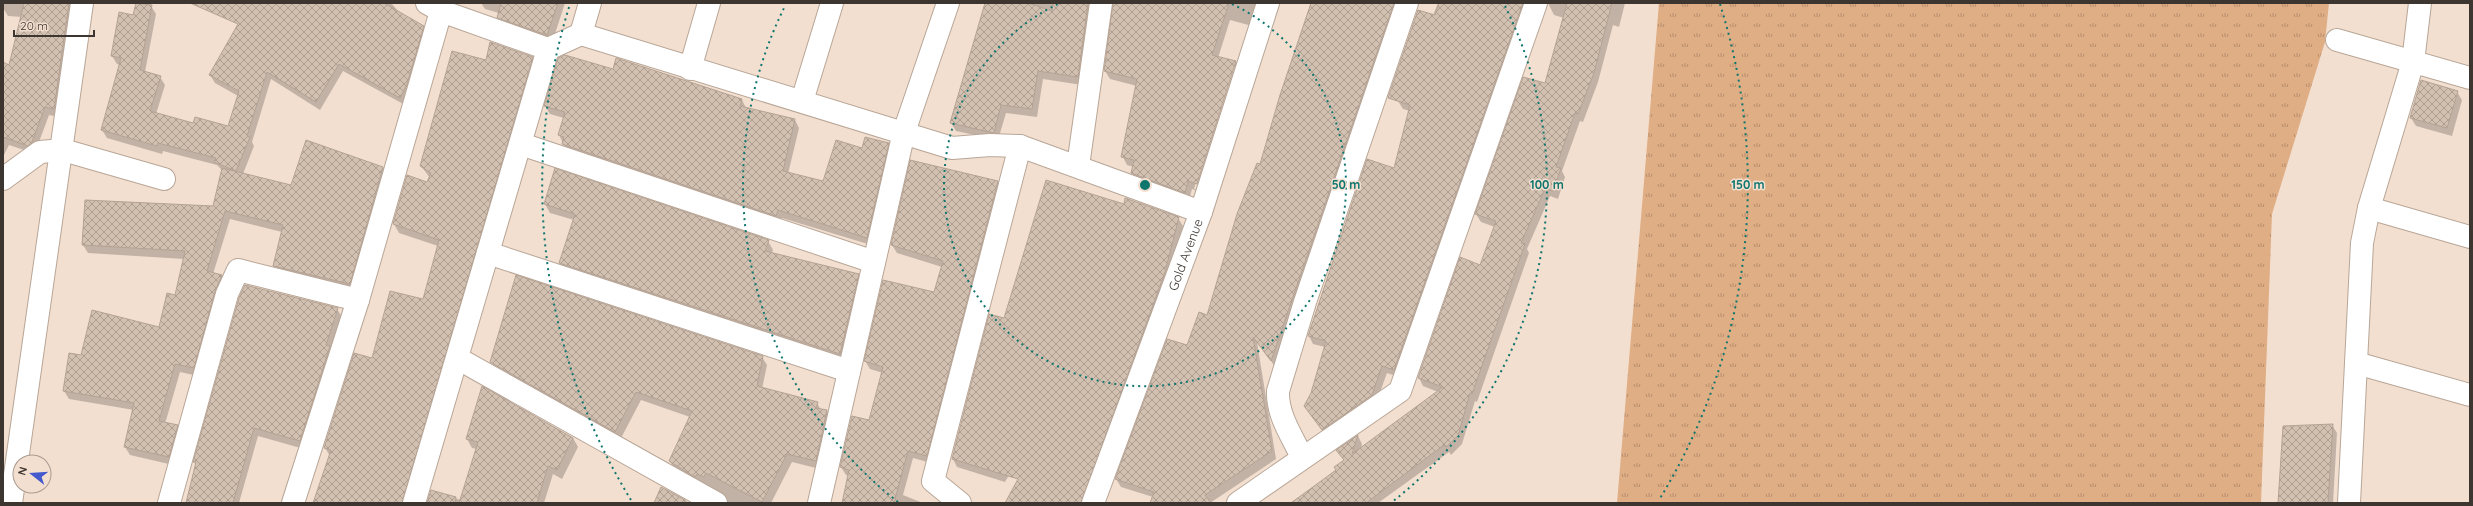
<svg xmlns="http://www.w3.org/2000/svg" width="2473" height="506" viewBox="0 0 2473 506" font-family="Quicksand,sans-serif">
<style>
.grass{fill:url(#grass-tufts)}
.shadow{fill:#0003;fill-rule:evenodd}
.building{fill:url(#building-cross-hatch);stroke:#b4a294}
.lines{fill:none;stroke-linecap:round;stroke-linejoin:round}
.minor-casing{stroke:#b8a697;stroke-width:24}
.minor{stroke:#fff;stroke-width:22}
.ring{fill:none;stroke:#0f766e;stroke-width:2;stroke-dasharray:2 4}
.labels{text-anchor:middle;stroke-width:3;stroke-linejoin:round;paint-order:stroke}
.street-label{font-size:13px;fill:#3d352f;stroke:#f3dfd0}
.centre{fill:#0f766e;stroke:#f3dfd0;stroke-width:2}
.ring-label{font-size:12px;text-anchor:middle;font-weight:bold;fill:#0f766e;stroke:#f3dfd0;stroke-width:3;stroke-linejoin:round;paint-order:stroke}
</style>
<defs>
<pattern id="grass-tufts" width="24" height="20" patternUnits="userSpaceOnUse"><rect width="24" height="20" fill="#e0ae85"/><path d="M3 7l-1-3M5 7V3M7 7l1-3M15 17l-1-3M17 17v-4M19 17l1-3" fill="none" stroke="#b78e6d"/></pattern>
<pattern id="building-cross-hatch" width="8" height="8" patternUnits="userSpaceOnUse"><rect width="8" height="8" fill="#d2c0b1"/><path d="M0 0l8 8M0 8l8-8" fill="none" stroke="#ac9d90"/></pattern>
</defs>
<rect width="100%" height="100%" fill="#f3dfd0"/>
<!-- grass -->
<path class="grass" d="M 1659,3 L 2329,3 L 2325,42 L 2272,214 L 2261,503 L 1617,503 Z"/>
<!-- shadow -->
<path class="shadow" d="M 4,3 L 78,3 L 59,117 L 49,115 L 36,150 L 33,153 L 9,145 L 3,157 L 3,63 L 9,66 L 22,17 L 8,16 L 3,8 Z
M 137,3 L 151,6 L 156,14 L 145,72 L 160,77 L 165,85 L 156,114 L 194,125 L 229,127 L 238,96 L 215,83 L 210,75 L 257,39 L 218,3 L 391,3 L 399,12 L 423,26 L 428,35 L 405,105 L 343,71 L 320,110 L 271,79 L 252,142 L 254,146 L 243,174 L 292,186 L 383,167 L 387,176 L 354,292 L 278,274 L 274,266 L 282,232 L 230,219 L 213,274 L 221,276 L 226,284 L 198,376 L 180,372 L 165,424 L 177,426 L 182,434 L 173,465 L 130,455 L 125,447 L 134,410 L 69,399 L 64,391 L 81,356 L 160,328 L 176,296 L 184,259 L 88,253 L 83,245 L 214,207 L 223,171 L 217,165 L 163,151 L 162,154 L 107,138 L 102,130 L 120,65 L 117,64 L 112,56 L 120,13 L 133,16 Z
M 481,3 L 565,3 L 552,43 L 503,26 L 498,17 L 499,13 L 485,9 Z
M 985,3 L 1098,3 L 1082,85 L 1043,79 L 1037,117 L 1006,113 L 998,140 L 956,131 L 951,123 Z
M 1114,3 L 1259,3 L 1252,26 L 1230,20 L 1218,58 L 1236,62 L 1240,70 L 1201,192 L 1192,189 L 1189,200 L 1137,181 L 1132,173 L 1134,167 L 1127,165 L 1123,157 L 1137,86 L 1110,79 L 1105,71 ZM 1233,67 L 1235,67 L 1196,189 L 1194,189 Z
M 1311,3 L 1403,3 L 1276,368 L 1257,342 L 1276,459 L 1210,503 L 1151,503 L 1153,497 L 1121,487 L 1116,479 L 1187,347 L 1208,316 L 1261,165 Z
M 1438,3 L 1531,3 L 1399,377 L 1387,373 L 1376,403 L 1327,437 L 1305,406 L 1312,393 L 1325,347 L 1313,344 L 1309,336 L 1368,160 L 1394,170 L 1410,111 L 1403,109 L 1398,101 Z
M 1548,3 L 1625,3 L 1619,27 L 1613,25 L 1598,82 L 1583,122 L 1580,121 L 1562,171 L 1565,177 L 1558,199 L 1550,196 L 1527,249 L 1529,253 L 1477,402 L 1475,401 L 1462,444 L 1451,455 L 1449,452 L 1378,503 L 1290,503 L 1338,470 L 1344,461 L 1338,450 L 1358,436 L 1362,444 L 1361,449 L 1438,392 L 1423,386 L 1419,378 L 1481,267 L 1495,227 L 1481,222 L 1476,214 L 1546,84 L 1564,18 L 1554,15 Z
M 532,58 L 537,67 L 408,503 L 313,503 L 330,456 L 325,448 L 373,359 L 423,300 L 438,246 L 399,233 L 394,224 L 430,178 L 421,166 L 486,61 Z
M 614,70 L 742,100 L 746,108 L 795,120 L 799,128 L 788,174 L 824,182 L 863,149 L 888,144 L 893,152 L 871,245 L 782,218 L 780,224 L 568,153 L 559,135 L 564,118 L 550,114 L 545,106 Z
M 2457,92 L 2462,100 L 2452,136 L 2416,126 L 2411,118 Z
M 997,182 L 1002,190 L 931,463 L 913,458 L 903,495 L 923,503 L 843,503 L 850,476 L 846,475 L 841,467 L 870,422 L 883,373 L 870,369 L 865,361 L 935,293 L 942,267 L 897,253 L 892,245 Z
M 545,204 L 768,241 L 773,250 L 772,253 L 858,274 L 863,283 L 845,362 L 565,272 L 560,263 L 574,220 L 550,213 Z
M 1124,205 L 1178,218 L 1183,226 L 1169,281 L 1088,499 L 1013,468 L 1005,482 L 957,467 L 953,459 L 1005,319 Z
M 337,309 L 342,317 L 304,449 L 258,436 L 239,503 L 186,503 L 196,465 L 194,462 Z
M 762,357 L 767,365 L 762,389 L 817,403 L 821,410 L 827,411 L 832,420 L 820,469 L 792,462 L 771,503 L 729,503 L 675,470 L 670,461 L 690,417 L 641,400 L 620,440 L 496,370 L 491,362 Z
M 2332,425 L 2337,433 L 2333,503 L 2279,503 Z
M 573,438 L 578,447 L 562,479 L 553,474 L 544,503 L 428,503 L 432,491 L 461,500 L 477,449 L 472,448 L 467,439 Z
M 662,488 L 690,503 L 655,503 Z"/>
<!-- building -->
<path class="building" d="M 24,3 L 69,3 L 54,109 L 45,107 L 32,142 L 28,146 L 3,137 L 3,62 L 9,65 Z
M 136,3 L 152,5 L 140,70 L 161,76 L 150,111 L 193,123 L 195,117 L 228,126 L 239,91 L 209,75 L 238,24 L 190,3 L 384,3 L 424,26 L 407,84 L 400,98 L 339,64 L 316,102 L 267,72 L 247,136 L 250,137 L 236,171 L 214,162 L 216,158 L 158,143 L 157,146 L 101,130 L 121,58 L 111,56 L 119,12 L 133,15 Z
M 501,3 L 558,3 L 547,35 L 497,18 Z
M 985,3 L 1028,3 L 1052,11 L 1053,3 L 1088,3 L 1078,77 L 1038,71 L 1032,109 L 1001,105 L 994,133 L 950,123 Z
M 1113,3 L 1229,3 L 1212,55 L 1236,61 L 1197,184 L 1188,181 L 1185,193 L 1131,173 L 1134,160 L 1121,157 L 1137,79 L 1104,71 Z
M 1311,3 L 1394,3 L 1271,361 L 1253,337 L 1272,451 L 1205,495 L 1211,503 L 1150,503 L 1154,492 L 1115,479 L 1167,339 L 1187,345 L 1199,312 L 1207,315 L 1237,214 L 1257,163 L 1260,164 L 1280,95 Z
M 1439,3 L 1523,3 L 1394,370 L 1382,366 L 1372,395 L 1322,430 L 1304,406 L 1311,393 L 1326,341 L 1308,336 L 1367,159 L 1394,168 L 1410,105 L 1388,98 L 1418,10 L 1435,15 Z
M 1567,3 L 1612,3 L 1594,73 L 1578,114 L 1575,113 L 1556,167 L 1561,168 L 1553,191 L 1545,189 L 1521,243 L 1525,244 L 1472,394 L 1470,393 L 1458,436 L 1446,447 L 1444,445 L 1366,503 L 1291,503 L 1336,470 L 1334,467 L 1344,460 L 1336,450 L 1358,435 L 1352,454 L 1443,387 L 1418,378 L 1460,257 L 1480,265 L 1496,221 L 1475,214 L 1523,77 L 1545,83 Z
M 490,42 L 533,57 L 402,503 L 313,503 L 331,450 L 324,448 L 354,353 L 372,358 L 390,291 L 423,299 L 439,240 L 393,224 L 407,175 L 427,182 L 431,173 L 420,166 L 452,51 L 486,60 Z
M 565,55 L 613,69 L 616,58 L 742,99 L 740,106 L 795,119 L 783,171 L 823,181 L 836,140 L 862,148 L 865,137 L 889,143 L 867,238 L 778,210 L 776,216 L 562,144 L 564,137 L 558,135 L 565,112 L 544,106 L 558,58 Z
M 2421,80 L 2458,91 L 2447,128 L 2410,118 Z
M 306,140 L 383,167 L 350,284 L 273,266 L 283,225 L 225,211 L 207,271 L 222,275 L 215,291 L 194,368 L 175,364 L 159,421 L 178,425 L 169,457 L 124,447 L 134,403 L 63,391 L 69,353 L 81,355 L 92,310 L 159,327 L 167,293 L 175,295 L 185,251 L 82,245 L 85,200 L 213,206 L 222,168 L 291,185 Z
M 910,160 L 998,181 L 927,456 L 908,451 L 894,503 L 842,503 L 849,470 L 840,467 L 852,416 L 869,420 L 883,367 L 864,361 L 883,280 L 934,292 L 943,261 L 891,245 Z
M 555,168 L 769,240 L 765,251 L 859,274 L 840,354 L 559,263 L 575,214 L 544,204 Z
M 1046,180 L 1124,204 L 1125,198 L 1179,217 L 1165,272 L 1081,503 L 1005,503 L 1018,479 L 952,459 L 989,314 L 1004,318 Z
M 516,275 L 763,356 L 757,386 L 818,402 L 816,408 L 827,410 L 816,461 L 787,454 L 762,502 L 706,473 L 704,477 L 697,474 L 695,477 L 669,461 L 692,411 L 636,392 L 615,432 L 490,362 Z
M 245,285 L 338,308 L 326,345 L 330,346 L 300,441 L 254,428 L 233,503 L 186,503 L 196,462 L 193,462 L 239,298 Z
M 482,386 L 573,438 L 557,470 L 548,466 L 537,503 L 459,503 L 478,442 L 466,439 Z
M 2333,424 L 2328,503 L 2278,503 L 2283,426 Z
M 661,487 L 685,500 L 684,503 L 654,503 Z
M 431,490 L 456,497 L 455,503 L 427,503 Z"/>
<g class="lines">
<defs>
<g id="minor">
<path d="M 427,3 L 441,11 L 548,49 L 581,34 L 952,148 L 990,145 L 1020,146 L 1201,212"/>
<path d="M 581,34 L 590,3"/>
<path d="M 2337,40 L 2470,78"/>
<path d="M 690,69 L 709,3"/>
<path d="M 802,101 L 832,3"/>
<path d="M 521,144 L 874,262"/>
<path d="M 1078,166 L 1101,3"/>
<path d="M 3,179 L 40,152 L 63,150 L 164,179"/>
<path d="M 2369,208 L 2470,237"/>
<path d="M 488,253 L 849,371"/>
<path d="M 457,358 L 716,503"/>
<path d="M 2356,363 L 2470,395"/>
<path d="M 1302,457 C 1292,436 1277,415 1278,391 L 1305,302 L 1407,3"/>
<path d="M 11,503 L 82,3"/>
<path d="M 169,503 L 227,294 L 238,270 L 358,300"/>
<path d="M 293,503 L 358,300 L 441,11"/>
<path d="M 414,503 L 548,49"/>
<path d="M 819,503 L 904,132 L 948,3"/>
<path d="M 960,503 L 933,481 L 1020,146"/>
<path id="s1" d="M 1093,503 L 1201,212 L 1268,3"/>
<path d="M 1238,503 L 1400,391 L 1536,3"/>
<path d="M 2349,503 L 2362,243 L 2369,208 L 2413,62 L 2420,3"/>
</g>
</defs>
<!-- minor casing -->
<use href="#minor" class="minor-casing"/>
<!-- minor -->
<use href="#minor" class="minor"/>
</g>
<!-- distance rings -->
<g class="ring">
<path d="M1232 4A201 201 0 1 1 1058 4"/>
<path d="M898 502A402 402 0 0 1 785 6M1505 6A402 402 0 0 1 1392 502"/>
<path d="M631 500A603 603 0 0 1 570 4M1720 4A603 603 0 0 1 1659 500"/>
</g>
<g class="labels">
<!-- street labels -->
<g class="street-label">
<text dy="5" stroke="none"><textPath href="#s1" startOffset="265">Gold Avenue</textPath></text>
</g>
</g>
<circle cx="1145" cy="185" r="6" class="centre"/>
<g class="ring-label">
<text x="1346" y="189">50 m</text>
<text x="1547" y="189">100 m</text>
<text x="1748" y="189">150 m</text>
</g>
<!-- border -->
<rect width="2473" height="506" fill="none" stroke="#3d352f" stroke-width="8"/>
<!-- north arrow -->
<g transform="translate(32 474) rotate(287)"><circle r="19" fill="#f3dfd0" stroke="#aa9b90"/>
<path d="M0-3L7 15L0 10L-7 15Z" fill="#4359cd"/>
<text y="-6" font-size="11" font-weight="bold" text-anchor="middle" fill="#3d352f">N</text>
</g>
<!-- scale -->
<path d="M14 30v6h80v-6" fill="none" stroke="#3d352f" stroke-width="2"/>
<text x="20" y="30" font-size="12" fill="#3d352f" stroke="#f3dfd0" stroke-width="3" paint-order="stroke">20 m</text>
</svg>
